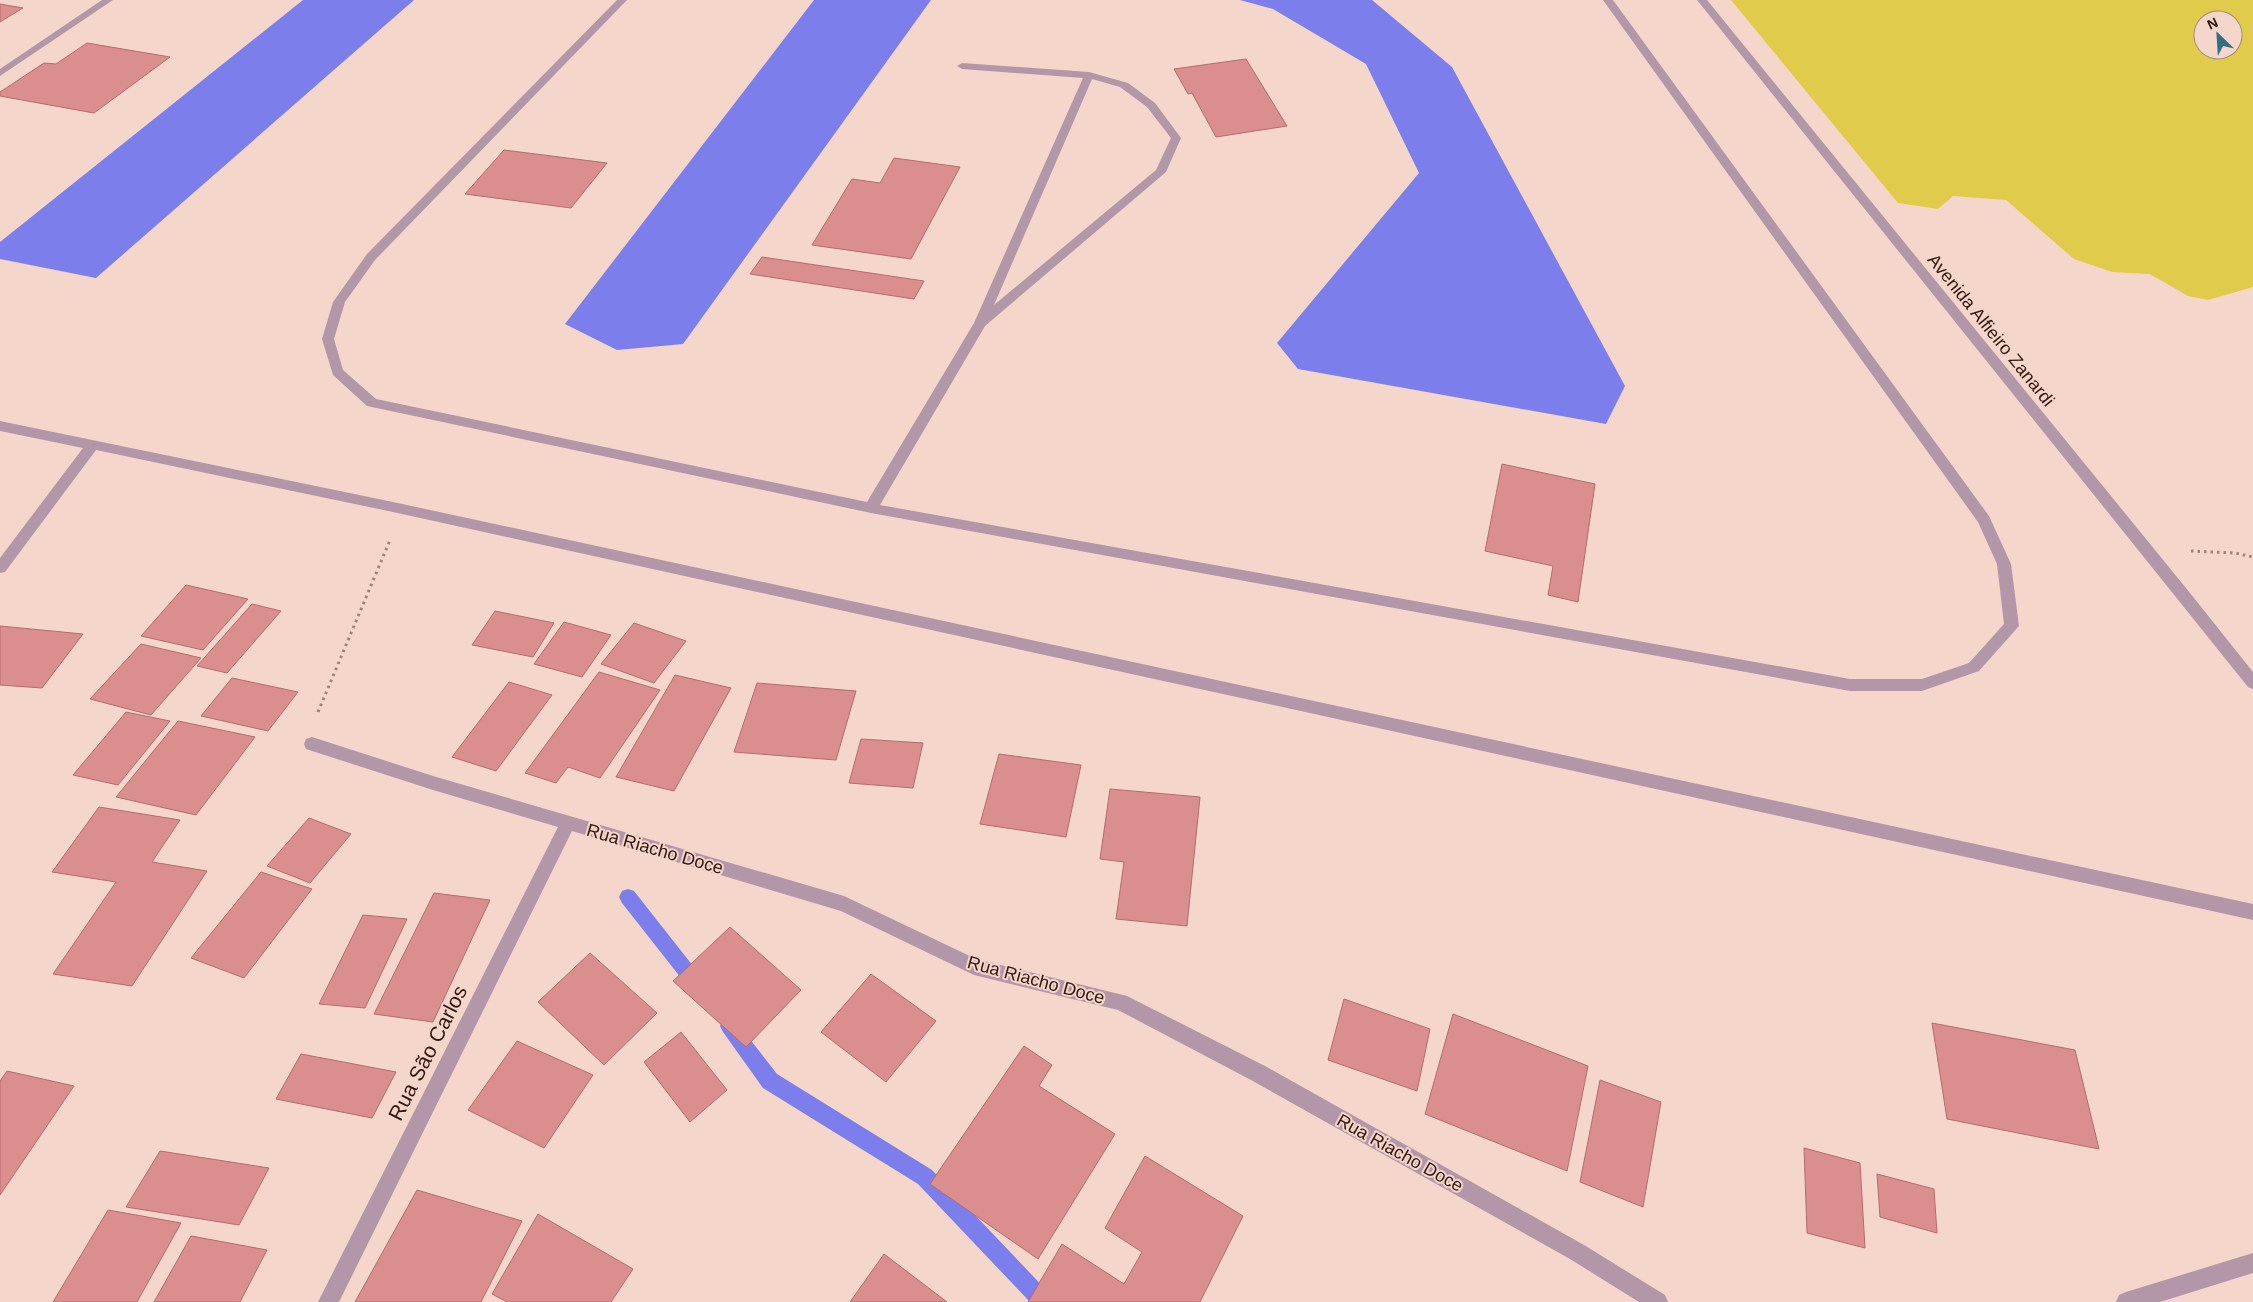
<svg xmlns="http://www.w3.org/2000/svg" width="2253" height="1302" viewBox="0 0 2253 1302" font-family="Helvetica,sans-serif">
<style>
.green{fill:#e0cb4b;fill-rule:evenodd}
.water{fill:#7b7eeb}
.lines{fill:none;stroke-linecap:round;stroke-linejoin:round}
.stream{fill:#7b7eeb;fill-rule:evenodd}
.building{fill:#db8e8e;stroke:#b56b6c}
.path{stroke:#a08378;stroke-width:3;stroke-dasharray:2.5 4;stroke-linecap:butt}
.minor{fill:#b396a8;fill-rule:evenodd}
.labels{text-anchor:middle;stroke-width:4;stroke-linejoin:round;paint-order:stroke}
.street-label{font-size:18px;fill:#32170d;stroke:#f5d6cb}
.near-street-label{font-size:21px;fill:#32170d;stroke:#f5d6cb}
</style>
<rect width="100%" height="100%" fill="#f5d6cb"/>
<!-- green -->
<path class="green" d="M 1731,0 L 2253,0 L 2253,287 L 2208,300 L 2188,296 L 2150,274 L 2112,272 L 2074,259 L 2006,200 L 1953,196 L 1938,209 L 1898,203 ZM 2203,20 L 2233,20 L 2233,50 L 2203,50 Z"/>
<!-- water -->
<path class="water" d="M 303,0 L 414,0 L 96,278 L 0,259 L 0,242 Z
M 814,0 L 931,0 L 683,344 L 617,350 L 565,324 Z
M 1240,0 L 1372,0 L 1452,67 L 1625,386 L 1606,424 L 1298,369 L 1277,343 L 1419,173 L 1366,64 L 1273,9 Z"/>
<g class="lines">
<!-- stream -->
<path class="stream" d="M 628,889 L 634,891 L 704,980 L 707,986 L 704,992 L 698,995 L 692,992 L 622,903 L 619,897 L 622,891 Z
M 729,1017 L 735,1020 L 777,1074 L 932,1170 L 1051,1295 L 1054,1302 L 1030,1302 L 918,1184 L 763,1088 L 723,1032 L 720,1026 L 723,1020 Z"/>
</g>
<!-- building -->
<path class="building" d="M 0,4 L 23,8 L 0,22 Z
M 87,43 L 170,57 L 94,113 L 0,96 L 0,92 L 44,63 L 56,64 Z
M 1246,59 L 1287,126 L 1216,137 L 1192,93 L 1188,94 L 1174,69 Z
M 504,150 L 607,163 L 571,208 L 465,194 Z
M 894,158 L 960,167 L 911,259 L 812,245 L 852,179 L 880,183 Z
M 762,257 L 924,281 L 914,299 L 750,274 Z
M 1502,464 L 1595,484 L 1578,602 L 1548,595 L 1553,566 L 1485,551 Z
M 186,585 L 248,599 L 203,650 L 141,636 Z
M 252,604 L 281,611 L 227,673 L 197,666 Z
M 495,611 L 554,623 L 533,657 L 472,645 Z
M 564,622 L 611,635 L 582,677 L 534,664 Z
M 634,623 L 686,641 L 654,683 L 601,664 Z
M 0,626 L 83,634 L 42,688 L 0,685 Z
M 141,644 L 201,658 L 151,715 L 90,699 Z
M 599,672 L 660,690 L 600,778 L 568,767 L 556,783 L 525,773 Z
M 675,675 L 731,688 L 674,791 L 616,777 Z
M 232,678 L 298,692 L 268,731 L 201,716 Z
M 509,682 L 552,695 L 496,771 L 452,757 Z
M 757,683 L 856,691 L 836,760 L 734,752 Z
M 126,712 L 170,721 L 118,785 L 73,775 Z
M 178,721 L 255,737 L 196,815 L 116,797 Z
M 861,739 L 923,743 L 913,788 L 849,783 Z
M 999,754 L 1081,765 L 1066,837 L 980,824 Z
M 1110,789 L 1200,797 L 1187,926 L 1116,919 L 1124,862 L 1100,859 Z
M 99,807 L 180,820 L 152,862 L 207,871 L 132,986 L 53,974 L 116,882 L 52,872 Z
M 309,818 L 351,834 L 310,883 L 267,866 Z
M 261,872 L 312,889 L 244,978 L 191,958 Z
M 434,893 L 490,900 L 433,1022 L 374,1014 Z
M 363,915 L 407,919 L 365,1008 L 319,1004 Z
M 730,927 L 801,990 L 746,1047 L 673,981 Z
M 590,953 L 657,1013 L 604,1065 L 538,1002 Z
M 871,974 L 936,1021 L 886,1082 L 821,1032 Z
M 1344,999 L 1430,1029 L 1417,1091 L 1328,1060 Z
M 1453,1014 L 1588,1066 L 1567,1171 L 1425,1114 Z
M 1932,1023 L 2075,1050 L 2099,1149 L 1947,1119 Z
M 681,1032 L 727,1090 L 690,1122 L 644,1062 Z
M 517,1041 L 593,1075 L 544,1148 L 468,1110 Z
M 1024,1046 L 1052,1065 L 1039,1086 L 1115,1134 L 1038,1259 L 930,1184 Z
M 301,1054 L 396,1072 L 372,1118 L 276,1099 Z
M 7,1071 L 74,1086 L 0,1195 L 0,1081 Z
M 1600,1080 L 1661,1102 L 1643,1207 L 1580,1182 Z
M 1804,1148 L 1860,1163 L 1865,1248 L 1807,1233 Z
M 160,1151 L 269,1168 L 239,1225 L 126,1207 Z
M 1145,1156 L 1243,1216 L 1200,1302 L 1028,1302 L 1062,1244 L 1124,1284 L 1142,1252 L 1105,1228 Z
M 1877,1174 L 1934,1189 L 1937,1233 L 1880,1217 Z
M 417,1190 L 522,1221 L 481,1302 L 355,1302 Z
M 108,1210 L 181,1223 L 137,1302 L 53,1302 Z
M 538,1214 L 633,1269 L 611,1302 L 507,1302 L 492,1294 Z
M 191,1236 L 267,1250 L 240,1302 L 154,1302 Z
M 884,1254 L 947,1302 L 850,1302 Z"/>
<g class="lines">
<!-- path -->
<path class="path" d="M 2191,551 L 2235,553 L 2253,557
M 318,712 L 390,540"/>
<!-- minor -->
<path class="minor" d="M 102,0 L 113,0 L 0,76 L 0,69 Z
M 617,0 L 627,0 L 375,260 L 345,302 L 334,339 L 343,370 L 376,399 L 867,502 L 974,323 L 1083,78 L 962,69 L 957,66 L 962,63 L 1089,72 L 1128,83 L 1155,103 L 1181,138 L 1166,172 L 985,326 L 880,505 L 1850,679 L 1922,679 L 1969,663 L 2004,624 L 1997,564 L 1978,522 L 1603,0 L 1613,0 L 1989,516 L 2011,564 L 2019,626 L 1979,671 L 1922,691 L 1850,691 L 871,513 L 367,406 L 333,375 L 322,339 L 333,302 L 367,254 ZM 1092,79 L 1120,87 L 1147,107 L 1171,138 L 1156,170 L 994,305 Z
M 1697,0 L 1707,0 L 2190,593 L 2253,672 L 2253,689 L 2248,687 Z
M 0,421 L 393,502 L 2253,904 L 2253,920 L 393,512 L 96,450 L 5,572 L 0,573 L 0,558 L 83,448 L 0,431 Z
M 312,737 L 433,776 L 844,896 L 976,959 L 1127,996 L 1265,1066 L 1584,1245 L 1665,1295 L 1668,1302 L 1639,1302 L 1570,1259 L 1251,1080 L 1118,1010 L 974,975 L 841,911 L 572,831 L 339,1302 L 318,1302 L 558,827 L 433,790 L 306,749 L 304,744 L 306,739 Z
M 2253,1253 L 2253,1273 L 2160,1302 L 2116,1302 L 2119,1295 L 2126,1292 Z"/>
</g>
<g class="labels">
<!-- street labels -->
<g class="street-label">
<text transform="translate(1991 330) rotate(51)" y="6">Avenida Alfieiro Zanardi</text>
<text transform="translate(655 849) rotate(16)" y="6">Rua Riacho Doce</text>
<text transform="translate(1036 980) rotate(15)" y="6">Rua Riacho Doce</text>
<text transform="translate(1400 1153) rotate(29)" y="6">Rua Riacho Doce</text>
</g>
<!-- near-street labels -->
<g class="near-street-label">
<text transform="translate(428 1053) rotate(-63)" y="7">Rua São Carlos</text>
</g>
</g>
<!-- north arrow -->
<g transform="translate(2218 35) rotate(335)"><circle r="24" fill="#f5d6cb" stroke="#a78a7f"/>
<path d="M0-4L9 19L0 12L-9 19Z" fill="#2e6f82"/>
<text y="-8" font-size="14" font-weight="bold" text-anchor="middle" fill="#32170d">N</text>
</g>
</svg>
